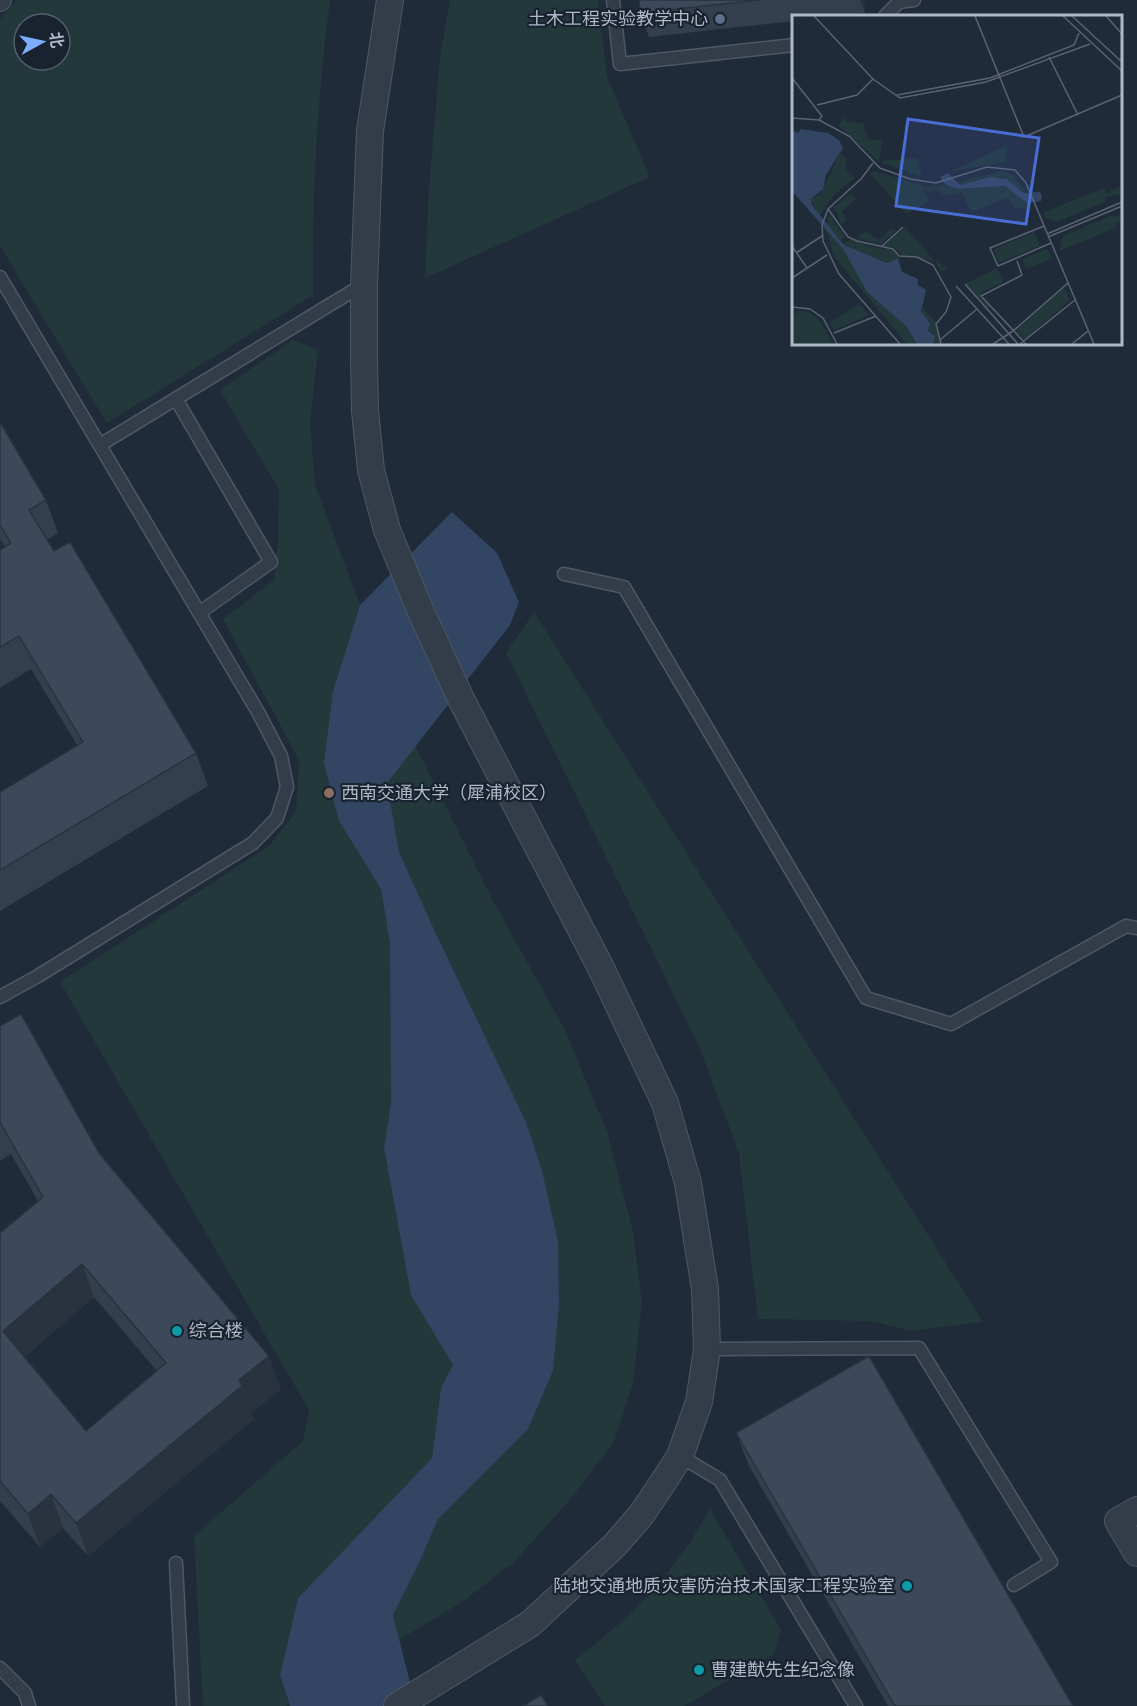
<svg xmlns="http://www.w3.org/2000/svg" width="1137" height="1706" viewBox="0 0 1137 1706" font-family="'Roboto Condensed','Noto Sans SC',sans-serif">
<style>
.green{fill:#22383b;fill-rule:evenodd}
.water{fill:#324663}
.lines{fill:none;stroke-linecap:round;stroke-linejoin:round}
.service-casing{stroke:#4e5865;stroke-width:15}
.pedestrian-casing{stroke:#4e5865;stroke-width:22}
.minor-casing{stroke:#4e5865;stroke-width:28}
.service{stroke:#333d4a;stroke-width:12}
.pedestrian{stroke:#333d4a;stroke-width:20}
.minor{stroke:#333d4a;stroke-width:26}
.wall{fill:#333f4d;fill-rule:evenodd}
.shaded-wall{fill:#29333f}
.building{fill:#3b495a;stroke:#29333f;stroke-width:1.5;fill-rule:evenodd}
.service-dot{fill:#5c6f8a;stroke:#19222f;stroke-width:2}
.education-dot{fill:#8d6e63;stroke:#19222f;stroke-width:2}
.culture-dot{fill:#0f9aa8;stroke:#19222f;stroke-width:2}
.labels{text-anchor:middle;stroke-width:4.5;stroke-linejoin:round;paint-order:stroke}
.poi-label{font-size:18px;fill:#aeb8c7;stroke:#19222f;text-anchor:start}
.inset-road{fill:none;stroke:#596372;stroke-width:1.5}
.view{fill:#486ed3;fill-opacity:0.15;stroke:#486ed3;stroke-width:3}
.inset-edge{fill:none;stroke:#aeb8c7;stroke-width:3}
</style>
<rect width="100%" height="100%" fill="#202b3a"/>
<!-- green -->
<path class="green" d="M 16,0 L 330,0 C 317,98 312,196 313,295 L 107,423 L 0,246 L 0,19 ZM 24,24 L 60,24 L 60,60 L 24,60 Z
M 450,0 L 598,0 L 607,77 L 650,177 L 425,278 L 428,203 L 440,56 Z
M 293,340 L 318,350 L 310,422 L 315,485 L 360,605 L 333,691 L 339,821 L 381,889 L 390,944 L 391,1103 L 384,1148 L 411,1295 L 454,1365 L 441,1388 L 432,1458 L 298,1598 L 280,1675 L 289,1704 L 286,1706 L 203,1706 L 194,1536 L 303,1441 L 309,1410 L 60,982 L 269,846 L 296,812 L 299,760 L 223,619 L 274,580 L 278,541 L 279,489 L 220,390 Z
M 534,612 L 983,1322 L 911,1331 L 869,1321 L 758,1319 L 739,1153 L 698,1044 L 506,653 Z
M 415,745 L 492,899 L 566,1032 L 607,1132 L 633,1232 L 642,1302 L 633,1383 L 614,1442 L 567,1503 L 513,1563 L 462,1602 L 399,1640 L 393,1615 L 420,1561 L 438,1519 L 528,1429 L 553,1371 L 559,1305 L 558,1241 L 526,1122 L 438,938 L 399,852 L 387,783 Z
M 710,1509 L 781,1630 L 774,1654 L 684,1706 L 605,1706 L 575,1660 C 592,1646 609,1633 625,1619 C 660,1588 687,1549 710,1509 Z"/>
<!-- water -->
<path class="water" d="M 452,512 L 497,553 L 519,602 L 510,625 L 387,783 L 399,852 L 438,938 L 526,1122 L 542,1171 L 558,1241 L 559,1305 L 553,1371 L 528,1429 L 438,1519 L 420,1561 L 393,1615 L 416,1706 L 290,1706 L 280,1675 L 298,1598 L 432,1458 L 441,1388 L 453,1365 L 411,1295 L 384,1148 L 391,1103 L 390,944 L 381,889 L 339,821 L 324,763 L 333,691 L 360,605 Z"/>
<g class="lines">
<defs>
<path id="service" d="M 613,0 L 620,64 L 794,45
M 885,16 L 899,2 L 914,0
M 0,277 L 258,712 L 281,756 L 287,787 L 277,818 L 253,843 L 38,976 L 0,997
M 176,399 L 271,562 L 199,613
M 100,445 L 364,284
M 564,574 L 624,587 L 866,998 L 951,1024 L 1126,926 L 1137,928
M 707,1349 L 919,1348 L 1051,1562 L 1014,1585
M 680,1456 L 720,1480 L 856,1706
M 176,1563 L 183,1706
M 0,1668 L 25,1693 L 29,1706"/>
<path id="pedestrian" d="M 0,1 L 1,0"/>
<path id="minor" d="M 390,0 L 370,131 L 364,284 L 364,358 L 365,411 L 371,470 L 387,530 L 421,612 L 462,701 L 601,968 L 665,1103 L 688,1183 L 705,1289 L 707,1349 L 699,1402 L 680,1456 L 660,1487 L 641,1515 L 615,1545 L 530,1624 L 397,1706
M 1137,1510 L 1118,1521 L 1137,1553"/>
</defs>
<!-- service casing -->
<use href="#service" class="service-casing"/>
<!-- pedestrian casing -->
<use href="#pedestrian" class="pedestrian-casing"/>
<!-- minor casing -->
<use href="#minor" class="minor-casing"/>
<!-- service -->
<use href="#service" class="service"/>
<!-- pedestrian -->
<use href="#pedestrian" class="pedestrian"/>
<!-- minor -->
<use href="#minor" class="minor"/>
</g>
<!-- wall -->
<path class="wall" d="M 639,0 L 864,0 L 865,13 L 835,16 L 794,16 L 794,21 L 649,37 L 640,13 Z
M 0,422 L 46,500 L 58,533 L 47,540 L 54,551 L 196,753 L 208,786 L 0,911 L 0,792 L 77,745 L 31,669 L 0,688 L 0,550 L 5,547 L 0,539 Z
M 0,1026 L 281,1389 L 251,1413 L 254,1419 L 88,1556 L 63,1528 L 40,1547 L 0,1501 L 0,1233 L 38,1201 L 11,1154 L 0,1161 ZM 94,1297 L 157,1371 L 86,1431 L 24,1357 Z
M 736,1433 L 1073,1706 L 888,1706 L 749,1466 Z"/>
<!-- shaded-wall -->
<path class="shaded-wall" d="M 860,0 L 864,0 L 865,13 Z
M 82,1264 L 94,1297 L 15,1364 L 3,1331 Z
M 269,1356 L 281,1389 L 251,1413 L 254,1419 L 88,1556 L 76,1523 L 239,1380 Z
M 51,1494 L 63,1528 L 40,1547 L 28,1514 Z"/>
<!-- building -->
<path class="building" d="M 639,0 L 759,0 L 640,13 Z
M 0,422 L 46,500 L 29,510 L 54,551 L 70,542 L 196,753 L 0,870 L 0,792 L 83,742 L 19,636 L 0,647 L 0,550 L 11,543 L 0,525 Z
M 21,1014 L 99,1153 L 269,1356 L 239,1380 L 242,1386 L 76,1523 L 51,1494 L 28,1514 L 0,1481 L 0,1233 L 43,1197 L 0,1122 L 0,1026 ZM 82,1264 L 166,1363 L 86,1431 L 3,1331 Z
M 869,1356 L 1073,1706 L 895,1706 L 736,1433 Z
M 541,1695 L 548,1706 L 523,1706 Z"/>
<!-- markers -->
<circle class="service-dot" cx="720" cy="19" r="6"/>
<circle class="education-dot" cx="329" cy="793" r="6"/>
<g class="culture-dot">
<circle cx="177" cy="1331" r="6"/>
<circle cx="907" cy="1586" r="6"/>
<circle cx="699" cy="1670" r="6"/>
</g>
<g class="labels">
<!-- poi labels -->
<g class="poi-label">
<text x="708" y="25" text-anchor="end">土木工程实验教学中心</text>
<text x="341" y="799">西南交通大学（犀浦校区）</text>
<text x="189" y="1337">综合楼</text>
<text x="895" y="1592" text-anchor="end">陆地交通地质灾害防治技术国家工程实验室</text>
<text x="711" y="1676">曹建猷先生纪念像</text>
</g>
</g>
<!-- overview -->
<g transform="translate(792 15)">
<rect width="330" height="330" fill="#202b3a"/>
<path d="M 51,102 L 54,107 L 71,108 L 76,124 L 90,126 L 87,147 L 47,111 ZM 216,130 L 213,147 L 157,157 ZM 48,138 L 55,144 L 53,155 L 63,163 L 42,180 L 27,201 L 19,184 L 28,179 ZM 125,143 L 130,162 L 90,148 L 92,145 ZM 82,156 L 130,170 L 137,187 L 115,198 L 126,211 L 78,159 ZM 210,156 L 221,160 L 234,178 L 210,162 L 173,170 L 165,167 ZM 154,170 L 170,174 L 213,171 L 237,187 L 240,194 L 223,193 L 215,183 L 180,197 L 169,177 L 154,181 L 144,175 L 136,178 L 133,172 ZM 330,171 L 330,179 L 314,182 L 312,187 L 265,207 L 253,203 L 251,198 L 312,173 L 314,178 ZM 59,178 L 64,184 L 50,196 L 54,205 L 49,209 L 42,192 ZM 37,199 L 53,221 L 49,226 L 35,209 ZM 318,201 L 330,201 L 330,205 L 323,208 L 325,212 L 267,236 L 271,221 ZM 100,212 L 104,216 L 88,230 L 64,223 L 74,216 L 86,225 ZM 113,212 L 142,245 L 156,254 L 149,257 L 143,246 L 110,240 L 103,233 L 92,231 ZM 34,214 L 51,234 L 75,277 L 115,312 L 125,329 L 115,329 L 43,243 ZM 242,217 L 248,231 L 206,248 L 202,234 ZM 59,224 L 78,232 L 101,235 L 106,243 L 95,248 L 63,236 L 51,229 ZM 254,234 L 261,243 L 234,254 L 230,244 ZM 205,253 L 211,267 L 190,277 L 189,282 L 199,292 L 196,294 L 173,269 ZM 272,272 L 278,285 L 232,325 L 224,316 ZM 67,289 L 77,300 L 42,315 L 38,308 ZM 130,292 L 144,307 L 148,329 L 141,329 L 142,318 L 136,316 L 137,306 L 131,301 ZM 6,296 L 17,297 L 28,306 L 41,329 L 0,329 L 0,301 Z" fill="#22383b"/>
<path d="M 9,114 L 36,118 L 47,125 L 51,133 L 34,160 L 31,174 L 19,184 L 20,190 L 52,230 L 95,248 L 106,243 L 110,257 L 126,264 L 126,270 L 134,275 L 129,296 L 138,308 L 136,316 L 143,321 L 141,329 L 125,329 L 115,312 L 75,277 L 51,234 L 0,176 L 0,115 L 6,118 ZM 156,158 L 168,170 L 199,162 L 215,164 L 232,178 L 248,177 L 250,181 L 249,186 L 235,188 L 213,171 L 166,174 L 154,170 L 148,162 Z" fill="#324663"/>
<path class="inset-road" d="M 22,1 L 81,64 L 108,83 L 194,67 L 298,29M 183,1 L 232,122 L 330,80M 271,1 L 330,56M 280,1 L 330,47M 314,1 L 330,19M 257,42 L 286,100M 0,63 L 30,101 L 27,105 L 0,103M 105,80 L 198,63 L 282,30 L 287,18M 25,90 L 65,80 L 81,64M 27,105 L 57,121 L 88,153 L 118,164 L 144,168 L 195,152 L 223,155 L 234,168 L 302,329M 81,148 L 69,164 L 36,194 L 30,210 L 31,226 L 47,259 L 108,329M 36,194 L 56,222 L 65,226 L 101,234 L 107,241 L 125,242 L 141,250 L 159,282 L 154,297 L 144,309 L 149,329M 252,211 L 198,233 L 206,251 L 259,228M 255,219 L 330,187M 256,222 L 330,191M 0,231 L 15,253M 89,232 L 111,212M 4,238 L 30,221M 225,246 L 230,260 L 189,281 L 234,329M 0,263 L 35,240M 173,269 L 226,329M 164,271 L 217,329M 0,292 L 18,294 L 31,303 L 45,329M 221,316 L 276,268M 42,318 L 84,301M 148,325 L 185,294M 201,329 L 221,316M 228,329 L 283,285M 280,329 L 296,316"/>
<path class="view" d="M 116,104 L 247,123 L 234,209 L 104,191 Z"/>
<rect width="330" height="330" class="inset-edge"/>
</g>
<!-- north arrow -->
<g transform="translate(42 42) rotate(82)"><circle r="28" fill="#19222f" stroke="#555e6c" stroke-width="1.5"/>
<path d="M0-4.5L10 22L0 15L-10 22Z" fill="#7baffe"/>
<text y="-9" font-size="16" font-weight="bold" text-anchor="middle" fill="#aeb8c7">北</text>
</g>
</svg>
